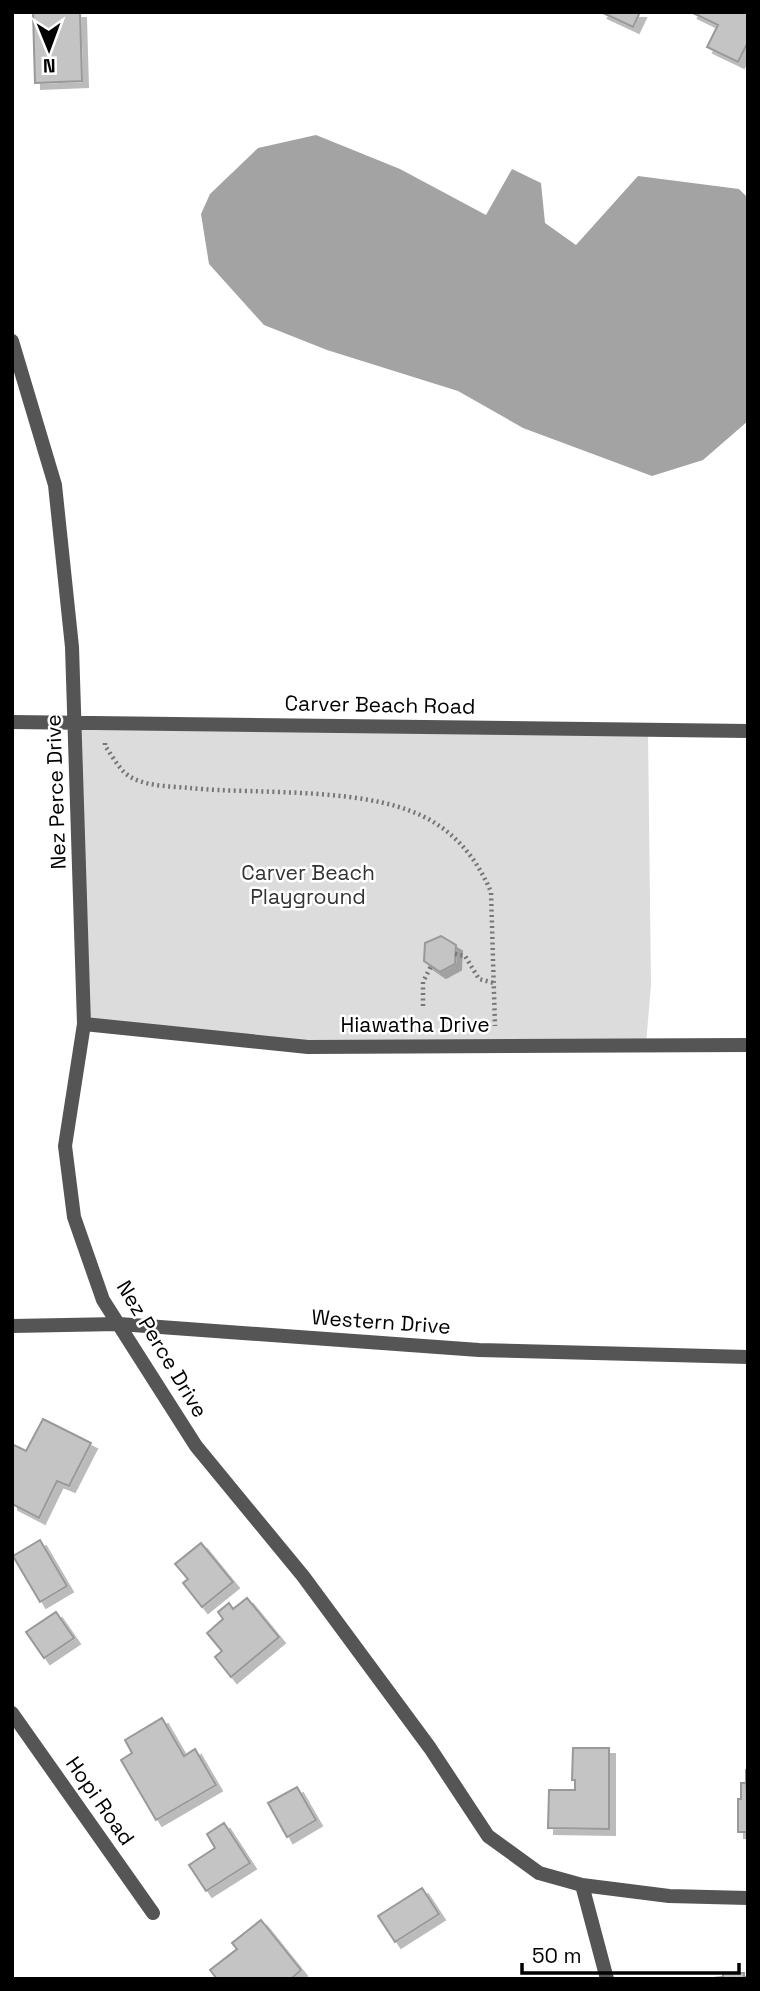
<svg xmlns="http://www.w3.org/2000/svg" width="760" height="1991" viewBox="0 0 760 1991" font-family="'Space Grotesk',sans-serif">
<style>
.green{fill:#dcdcdc}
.water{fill:#a3a3a3}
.building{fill:#c4c4c4;stroke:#999;stroke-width:2;filter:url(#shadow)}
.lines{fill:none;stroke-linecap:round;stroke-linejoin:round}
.path{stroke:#777;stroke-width:4.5;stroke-dasharray:2 3.5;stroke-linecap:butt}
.street{stroke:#555;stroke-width:14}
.labels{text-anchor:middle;stroke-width:5;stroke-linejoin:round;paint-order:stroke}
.street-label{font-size:21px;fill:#000;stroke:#fff}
.park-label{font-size:21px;fill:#333;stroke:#fff}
</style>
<defs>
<filter id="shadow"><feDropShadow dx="6" dy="6" stdDeviation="0" flood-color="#0004"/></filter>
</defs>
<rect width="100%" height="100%" fill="#fff"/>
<!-- green -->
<path class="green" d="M 76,722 L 648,731 L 651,985 L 646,1044 L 308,1047 L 84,1024 Z"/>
<!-- water -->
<path class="water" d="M 316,135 L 400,169 L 486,215 L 512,169 L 541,183 L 545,223 L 576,245 L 638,176 L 739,189 L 748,198 L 748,421 L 703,460 L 652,476 L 523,428 L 458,391 L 327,350 L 264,325 L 209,264 L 201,214 L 210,194 L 258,148 Z"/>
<!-- building -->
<path class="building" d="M 33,12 L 80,12 L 82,81 L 35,83 Z
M 601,12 L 640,12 L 633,27 Z
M 691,12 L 748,12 L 748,42 L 738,62 L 707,47 L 718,25 Z
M 441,936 L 456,945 L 455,964 L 440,972 L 424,961 L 425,943 Z
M 43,1419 L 91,1443 L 69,1486 L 57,1481 L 39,1518 L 12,1504 L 12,1444 L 26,1451 Z
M 40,1540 L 67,1586 L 40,1602 L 13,1556 Z
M 201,1543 L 233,1582 L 202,1607 L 183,1583 L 188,1579 L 175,1564 Z
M 247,1598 L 279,1637 L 231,1677 L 215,1657 L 222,1651 L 207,1633 L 223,1619 L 218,1612 L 229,1603 L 233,1609 Z
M 56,1612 L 74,1638 L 44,1658 L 26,1632 Z
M 162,1718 L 184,1756 L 195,1749 L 216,1785 L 156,1820 L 121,1760 L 132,1753 L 125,1740 Z
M 573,1748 L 609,1748 L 609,1829 L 548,1828 L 549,1790 L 575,1790 L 575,1780 L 572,1780 Z
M 746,1769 L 748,1832 L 738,1832 L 738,1799 L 741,1799 L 741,1783 L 746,1783 Z
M 297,1787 L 316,1820 L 287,1837 L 268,1803 Z
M 224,1823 L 250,1863 L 206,1891 L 189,1865 L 215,1848 L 207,1834 Z
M 422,1888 L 439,1914 L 395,1942 L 378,1916 Z
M 261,1920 L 301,1970 L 291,1979 L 217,1979 L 210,1970 L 237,1949 L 232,1943 Z
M 723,1973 L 744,1973 L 744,1977 L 748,1977 L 748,1979 L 704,1979 L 723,1977 Z"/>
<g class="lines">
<!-- path -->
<path class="path" d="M 105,743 L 105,746 C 111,754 117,765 124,772 C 140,787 169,786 190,788 C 260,795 376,785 435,823 C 462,840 479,864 491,892 L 495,1026
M 455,954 L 465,956 L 479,979 L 494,983
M 423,1006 L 423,982 L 431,966"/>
<!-- street -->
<path class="street" d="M 12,341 L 55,485 L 72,647 L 84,1024 L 65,1146 L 74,1217 L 103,1300 L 196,1446 L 303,1576 L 430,1748 L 488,1836 L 539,1873 L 582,1885 L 607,1979
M 12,722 L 748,731
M 84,1024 L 308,1047 L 748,1045
M 12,1326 L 119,1324 L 479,1350 L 748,1357
M 12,1713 L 153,1913
M 582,1885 L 669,1896 L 748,1898"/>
</g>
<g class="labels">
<!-- street labels -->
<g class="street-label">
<text transform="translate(380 705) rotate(1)" y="7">Carver Beach Road</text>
<text transform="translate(56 792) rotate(-92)" y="7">Nez Perce Drive</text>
<text x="415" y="1032">Hiawatha Drive</text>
<text transform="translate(381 1322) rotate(4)" y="7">Western Drive</text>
<text transform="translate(162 1349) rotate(59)" y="7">Nez Perce Drive</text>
<text transform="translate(100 1801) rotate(55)" y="7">Hopi Road</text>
</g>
<!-- park labels -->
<g class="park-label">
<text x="308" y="880">Carver Beach<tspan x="308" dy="24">Playground</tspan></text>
</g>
</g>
<!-- border -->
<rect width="760" height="1991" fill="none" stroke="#000000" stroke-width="28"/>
<!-- north arrow -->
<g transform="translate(49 49) rotate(179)" stroke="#ffffff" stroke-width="5" paint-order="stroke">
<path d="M0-5L12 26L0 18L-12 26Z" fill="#000000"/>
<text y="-10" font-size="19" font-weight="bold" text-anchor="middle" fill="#000000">N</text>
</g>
<!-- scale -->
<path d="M522 1963v10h217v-10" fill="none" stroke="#000000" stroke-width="3.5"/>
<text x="532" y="1963" font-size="21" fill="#000000" stroke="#ffffff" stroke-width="5" paint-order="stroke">50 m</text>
</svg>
